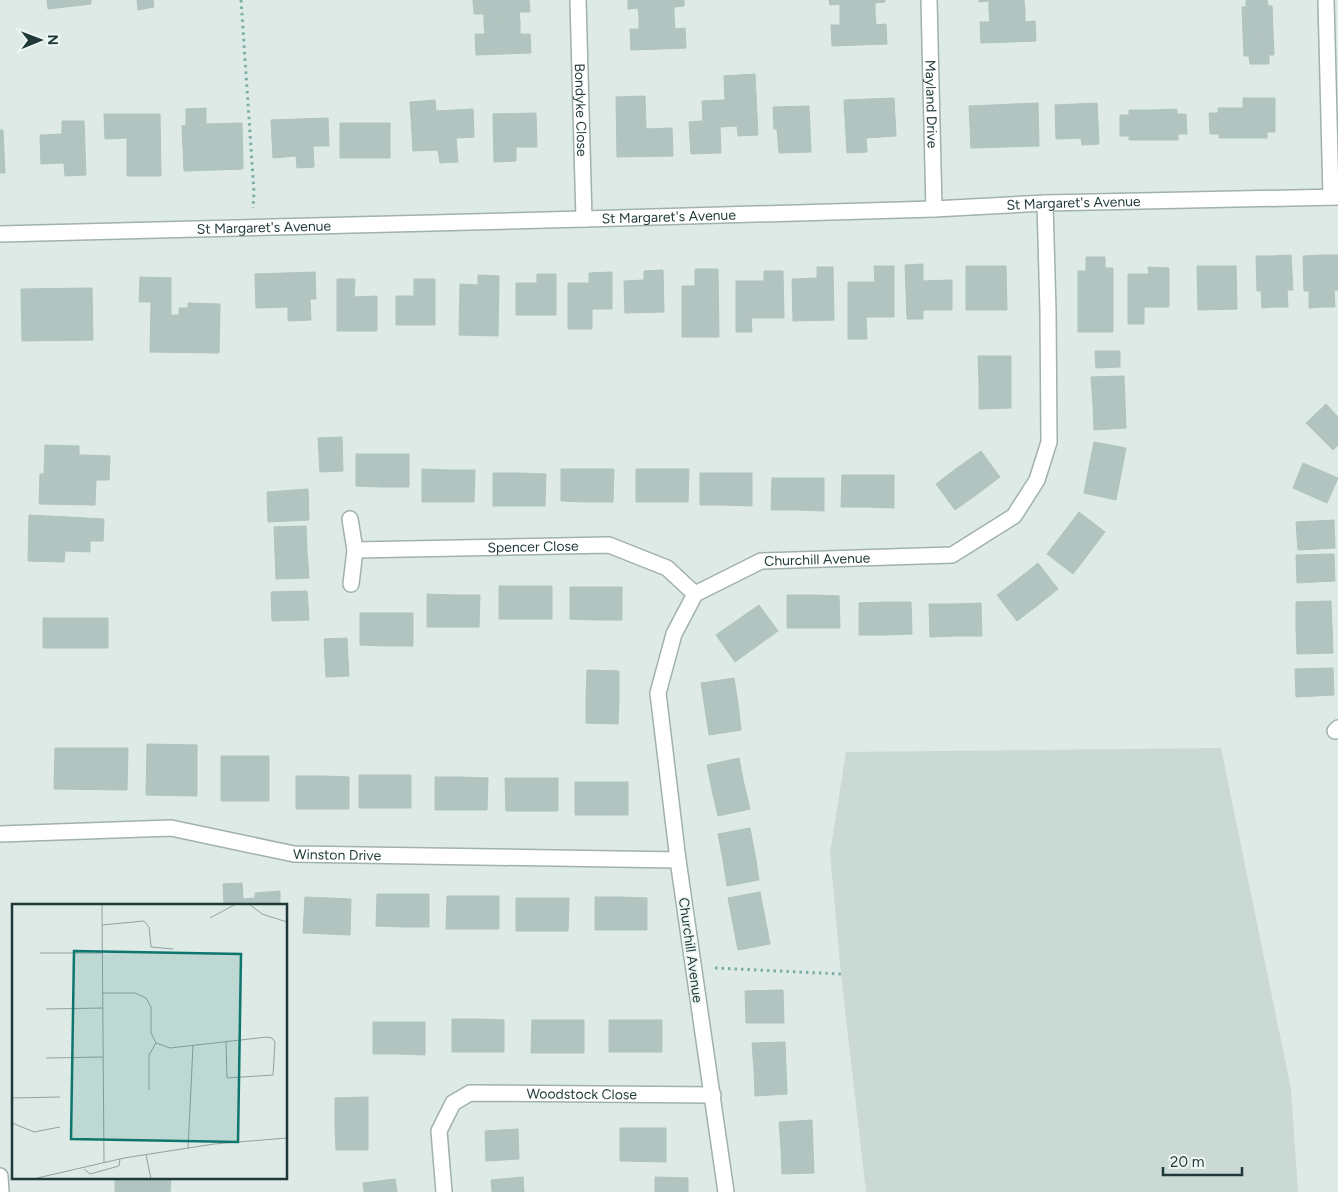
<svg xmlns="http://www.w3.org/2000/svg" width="1338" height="1192" viewBox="0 0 1338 1192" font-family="Figtree,sans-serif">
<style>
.built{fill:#cbd9d5}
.building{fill:#b2c4c0;stroke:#afc3bf}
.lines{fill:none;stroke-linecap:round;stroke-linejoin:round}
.minor-casing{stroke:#a0b1ae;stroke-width:18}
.path{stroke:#7caea8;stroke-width:3;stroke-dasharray:2.5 4;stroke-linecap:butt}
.minor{stroke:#fff;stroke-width:15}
.labels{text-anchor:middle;stroke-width:4;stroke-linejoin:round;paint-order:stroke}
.street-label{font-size:14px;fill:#1e3937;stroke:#edf6f3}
.inset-road{fill:none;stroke:#91a3a0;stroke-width:1}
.view{fill:#0f766e;fill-opacity:0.15;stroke:#0f766e;stroke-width:2.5}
.inset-edge{fill:none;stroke:#1e3937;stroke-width:2.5}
</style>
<rect width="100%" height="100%" fill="#ddeae6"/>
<!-- built -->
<path class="built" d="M 1221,748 L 1291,1089 L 1298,1192 L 866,1192 L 841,974 L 830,853 L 846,752 Z"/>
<!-- building -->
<path class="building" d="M 47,0 L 91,0 L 91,4 L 48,9 Z
M 137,0 L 153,0 L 154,7 L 138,10 Z
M 473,0 L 529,0 L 530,12 L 519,12 L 520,22 L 484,23 L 484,14 L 474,14 Z
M 628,0 L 684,0 L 684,6 L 674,7 L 674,16 L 639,18 L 638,8 L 628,9 Z
M 829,0 L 885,0 L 885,2 L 875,3 L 875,12 L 840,14 L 840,4 L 830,5 Z
M 979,0 L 1024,0 L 1025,9 L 989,10 L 989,1 L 979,2 Z
M 1246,0 L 1267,0 L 1268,6 L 1272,6 L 1273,31 L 1243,32 L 1242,7 L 1246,7 Z
M 1025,9 L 1025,22 L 1035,21 L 1036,41 L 981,43 L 980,22 L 990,22 L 989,10 Z
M 875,12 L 876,25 L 886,24 L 887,44 L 832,46 L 831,25 L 840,25 L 840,14 Z
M 674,16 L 675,29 L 685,28 L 686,48 L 631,50 L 630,29 L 639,29 L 639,18 Z
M 520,22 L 520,34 L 530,34 L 531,53 L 476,55 L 475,34 L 485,34 L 484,23 Z
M 1273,31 L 1274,55 L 1269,55 L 1269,64 L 1250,64 L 1249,56 L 1244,56 L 1243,32 Z
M 755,74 L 758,135 L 738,136 L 737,126 L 720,127 L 721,153 L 691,154 L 689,122 L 703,121 L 702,101 L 725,100 L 724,76 Z
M 645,96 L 646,129 L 672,128 L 673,156 L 617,157 L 616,97 Z
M 894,98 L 896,136 L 866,138 L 867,152 L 847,153 L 844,100 Z
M 1243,98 L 1275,98 L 1275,132 L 1267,132 L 1267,138 L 1243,138 Z
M 435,100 L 436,111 L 473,109 L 474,137 L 456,138 L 458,162 L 440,163 L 438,150 L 413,151 L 410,102 Z
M 1038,103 L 1039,146 L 971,148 L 969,106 Z
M 1097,103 L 1099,144 L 1082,145 L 1081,138 L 1056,139 L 1055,105 Z
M 809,106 L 811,152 L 779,153 L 777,129 L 774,129 L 773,107 Z
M 206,108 L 206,124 L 242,123 L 243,169 L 184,171 L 182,126 L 186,125 L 186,109 Z
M 1218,108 L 1243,108 L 1243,138 L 1219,138 L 1219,134 L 1210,134 L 1209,113 L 1218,113 Z
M 1177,109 L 1177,114 L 1186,114 L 1187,134 L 1178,134 L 1178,140 L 1154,140 L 1153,110 Z
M 1129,110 L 1153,110 L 1154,140 L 1129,140 L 1129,136 L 1120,136 L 1120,115 L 1129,115 Z
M 536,113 L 537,147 L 516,147 L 516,161 L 494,162 L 493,114 Z
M 104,114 L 160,114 L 161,176 L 127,176 L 127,138 L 105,139 Z
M 328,118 L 329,146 L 313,146 L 314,167 L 297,168 L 296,156 L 273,158 L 271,120 Z
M 62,121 L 84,121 L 86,175 L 65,176 L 64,163 L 41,164 L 40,135 L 62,134 Z
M 340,123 L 390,123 L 390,158 L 340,158 Z
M 0,130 L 3,130 L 5,173 L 0,173 Z
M 1291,255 L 1293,290 L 1287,290 L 1288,307 L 1275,307 L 1273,256 Z
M 1321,255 L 1338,255 L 1338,290 L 1334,290 L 1335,307 L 1322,307 Z
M 1321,255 L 1322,307 L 1309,308 L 1309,291 L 1304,291 L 1303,256 Z
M 1256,256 L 1273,256 L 1275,307 L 1262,308 L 1261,291 L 1257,291 Z
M 1086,257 L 1105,257 L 1105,268 L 1113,268 L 1113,332 L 1078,332 L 1078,271 L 1086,271 Z
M 923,264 L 923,281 L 952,280 L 952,310 L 923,310 L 923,319 L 907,319 L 905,265 Z
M 874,266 L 894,266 L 894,317 L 866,317 L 867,339 L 848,339 L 848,282 L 875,282 Z
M 966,266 L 1006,266 L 1007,310 L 966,310 Z
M 1197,266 L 1236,266 L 1237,309 L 1198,310 Z
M 817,267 L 833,267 L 834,320 L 793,321 L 792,279 L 817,278 Z
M 1148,267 L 1169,268 L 1169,307 L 1144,307 L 1144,324 L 1128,324 L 1128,274 L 1149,274 Z
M 695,269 L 718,269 L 719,337 L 682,337 L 682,286 L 695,286 Z
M 663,270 L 664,312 L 625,313 L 624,281 L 644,280 L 644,271 Z
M 764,271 L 783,271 L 784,318 L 751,318 L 752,332 L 736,332 L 736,281 L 764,281 Z
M 315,272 L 316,299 L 310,299 L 311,320 L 288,321 L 288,307 L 256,308 L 255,274 Z
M 612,272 L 612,309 L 592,309 L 592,329 L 568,329 L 568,283 L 589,283 L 589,273 Z
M 537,274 L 556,274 L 556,315 L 516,315 L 516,283 L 537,283 Z
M 478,275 L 499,276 L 498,336 L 459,335 L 460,284 L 478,285 Z
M 140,277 L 171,278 L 171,315 L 179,315 L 179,308 L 188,308 L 188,303 L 220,304 L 219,353 L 150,352 L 151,302 L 139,302 Z
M 337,279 L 355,279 L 354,297 L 377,296 L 377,331 L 337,331 Z
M 414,279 L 435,279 L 435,325 L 396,325 L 396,296 L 414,296 Z
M 92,288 L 93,340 L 22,341 L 21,289 Z
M 1095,351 L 1120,351 L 1120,367 L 1096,368 Z
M 978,356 L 1011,356 L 1011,382 L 979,383 Z
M 1124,376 L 1125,402 L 1093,404 L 1091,377 Z
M 1011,382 L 1011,408 L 979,409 L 979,383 Z
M 1125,402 L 1126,428 L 1094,430 L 1093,404 Z
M 1326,404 L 1338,417 L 1338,445 L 1333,450 L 1306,423 Z
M 342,437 L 343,471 L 320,472 L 318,438 Z
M 1094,442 L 1126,448 L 1121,474 L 1089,467 Z
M 45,445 L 79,446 L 79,455 L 110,456 L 109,480 L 96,480 L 95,505 L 39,504 L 40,474 L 44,474 Z
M 981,451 L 1000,477 L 976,495 L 957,468 Z
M 356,454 L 383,454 L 382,487 L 356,486 Z
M 383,454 L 409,454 L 409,487 L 382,487 Z
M 1303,463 L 1338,478 L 1327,503 L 1293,488 Z
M 1089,467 L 1121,474 L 1116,500 L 1084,493 Z
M 957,468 L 976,495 L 955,510 L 936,484 Z
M 422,469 L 448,470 L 448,502 L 422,502 Z
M 561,469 L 588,469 L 587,502 L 561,501 Z
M 588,469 L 614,469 L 613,502 L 587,502 Z
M 636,469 L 662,469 L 662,502 L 636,502 Z
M 662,469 L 689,469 L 688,502 L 662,502 Z
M 448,470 L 475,470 L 474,502 L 448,502 Z
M 493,473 L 519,473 L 519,506 L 493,506 Z
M 519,473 L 546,474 L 545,506 L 519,506 Z
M 700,473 L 726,473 L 726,505 L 700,505 Z
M 726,473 L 752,473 L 752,506 L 726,505 Z
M 842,475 L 868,475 L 868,507 L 841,507 Z
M 868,475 L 894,475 L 894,508 L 868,507 Z
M 772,478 L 798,478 L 798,510 L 771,510 Z
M 798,478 L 824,478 L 824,511 L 798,510 Z
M 308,489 L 309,520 L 268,522 L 267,492 Z
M 1079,512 L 1105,532 L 1089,553 L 1063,533 Z
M 29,515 L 104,519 L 103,541 L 90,541 L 90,552 L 65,551 L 64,562 L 28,561 Z
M 1334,520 L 1335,548 L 1298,550 L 1296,522 Z
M 306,526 L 307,552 L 275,553 L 274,527 Z
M 1063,533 L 1089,553 L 1073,574 L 1047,554 Z
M 307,552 L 309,578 L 276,579 L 275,553 Z
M 1334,554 L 1335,581 L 1297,583 L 1296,555 Z
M 1038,563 L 1058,589 L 1038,605 L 1018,579 Z
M 1018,579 L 1038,605 L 1017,621 L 997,595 Z
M 499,586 L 526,586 L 525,619 L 499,619 Z
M 526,586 L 552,586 L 552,619 L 525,619 Z
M 570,587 L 596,587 L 596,620 L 570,619 Z
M 596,587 L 622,587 L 622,620 L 596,620 Z
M 307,591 L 309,620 L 272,621 L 271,592 Z
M 427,594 L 453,595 L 453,627 L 427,627 Z
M 453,595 L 480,595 L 479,627 L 453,627 Z
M 787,595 L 813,595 L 813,628 L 787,628 Z
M 813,595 L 839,596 L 840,628 L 813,628 Z
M 1331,601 L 1332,627 L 1296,628 L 1296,602 Z
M 885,602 L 886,635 L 859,635 L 859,603 Z
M 885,602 L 911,602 L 912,634 L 886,635 Z
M 981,603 L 982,636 L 956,636 L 955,604 Z
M 929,604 L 955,604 L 956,636 L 930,637 Z
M 759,605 L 778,631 L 735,662 L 716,635 Z
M 360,613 L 387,613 L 387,646 L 360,645 Z
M 387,613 L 413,613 L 413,646 L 387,646 Z
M 43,618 L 108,618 L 108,648 L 43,648 Z
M 1332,627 L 1333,653 L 1297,654 L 1296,628 Z
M 347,638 L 349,676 L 326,677 L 324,639 Z
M 1333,668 L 1334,695 L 1296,697 L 1295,669 Z
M 587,670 L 619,671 L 619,698 L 586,697 Z
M 734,678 L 738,704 L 705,709 L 701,683 Z
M 586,697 L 619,698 L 618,724 L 586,723 Z
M 738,704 L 741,730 L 709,735 L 705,709 Z
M 147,744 L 197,745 L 197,796 L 146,795 Z
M 55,748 L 128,748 L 127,790 L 54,789 Z
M 221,756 L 269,756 L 269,801 L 221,801 Z
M 739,758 L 744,784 L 712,790 L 707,765 Z
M 359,775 L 385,775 L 385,808 L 359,808 Z
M 385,775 L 411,775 L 411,808 L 385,808 Z
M 296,776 L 323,776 L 322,809 L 296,809 Z
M 323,776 L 349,777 L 349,809 L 322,809 Z
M 435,777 L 461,777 L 461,810 L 435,810 Z
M 461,777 L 488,778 L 487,810 L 461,810 Z
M 505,778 L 532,778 L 532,811 L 506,811 Z
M 532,778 L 558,778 L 558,811 L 532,811 Z
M 575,782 L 602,782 L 601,815 L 575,815 Z
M 602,782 L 628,782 L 628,815 L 601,815 Z
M 744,784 L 750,809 L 718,816 L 712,790 Z
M 750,828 L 755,854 L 723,860 L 718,834 Z
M 755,854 L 759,880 L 727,886 L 723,860 Z
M 242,883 L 243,899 L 255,898 L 255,893 L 280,891 L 280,906 L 224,906 L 223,884 Z
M 760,892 L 765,918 L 733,924 L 728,898 Z
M 377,894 L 403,894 L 403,927 L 376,926 Z
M 403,894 L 429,894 L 429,927 L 403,927 Z
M 447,896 L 473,896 L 473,929 L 446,929 Z
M 473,896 L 499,896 L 499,929 L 473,929 Z
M 305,897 L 351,899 L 350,935 L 303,933 Z
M 595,897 L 621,897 L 621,930 L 595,930 Z
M 621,897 L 647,898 L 647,930 L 621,930 Z
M 516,898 L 543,898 L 542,931 L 516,931 Z
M 543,898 L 569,898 L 568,931 L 542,931 Z
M 765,918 L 770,944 L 738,950 L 733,924 Z
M 783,990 L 784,1023 L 746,1023 L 745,991 Z
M 452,1019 L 478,1019 L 478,1052 L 452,1052 Z
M 478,1019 L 504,1020 L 504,1052 L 478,1052 Z
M 532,1020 L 558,1020 L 558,1053 L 531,1053 Z
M 558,1020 L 584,1020 L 584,1053 L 558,1053 Z
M 609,1020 L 636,1020 L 635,1052 L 609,1052 Z
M 636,1020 L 662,1020 L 662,1052 L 635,1052 Z
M 373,1022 L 399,1022 L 399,1054 L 373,1054 Z
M 399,1022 L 425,1022 L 425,1055 L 399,1054 Z
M 785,1042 L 786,1068 L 754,1070 L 752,1043 Z
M 786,1068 L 787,1094 L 755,1096 L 754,1070 Z
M 368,1097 L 368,1124 L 335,1124 L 335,1098 Z
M 812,1120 L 813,1147 L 781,1148 L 779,1122 Z
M 335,1124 L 368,1124 L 368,1150 L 336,1150 Z
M 620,1128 L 666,1128 L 666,1162 L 620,1161 Z
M 518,1129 L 519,1159 L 486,1161 L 485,1131 Z
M 813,1147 L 814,1173 L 782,1174 L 781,1148 Z
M 523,1177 L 524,1192 L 492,1192 L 491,1180 Z
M 655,1177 L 688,1178 L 688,1192 L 655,1192 Z
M 115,1178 L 171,1178 L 170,1192 L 115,1192 Z
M 395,1179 L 397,1192 L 364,1192 L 363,1183 Z"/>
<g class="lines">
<defs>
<g id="minor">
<path id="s1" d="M 578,0 L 584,219"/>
<path id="s2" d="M 929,0 L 934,209"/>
<path d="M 1326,0 L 1331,197"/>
<path id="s3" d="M 0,234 L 584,219 L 934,209 L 1045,203 L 1338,197"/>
<path d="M 350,519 L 355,550 L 351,584"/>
<path id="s4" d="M 355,550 L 609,545 L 667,568 L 695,594"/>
<path d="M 1335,731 L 1338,728"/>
<path id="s5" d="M 0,834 L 171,828 L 294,854 L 678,860"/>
<path d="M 0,1176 L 1,1192"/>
<path id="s6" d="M 444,1192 L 439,1131 L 453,1103 L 470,1093 L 713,1095"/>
<path id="s7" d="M 726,1192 L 678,860 L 658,693 L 674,634 L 695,594 L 761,561 L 952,555 L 1014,516 L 1037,480 L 1049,442 L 1048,311 L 1045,203"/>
</g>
</defs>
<!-- minor casing -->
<use href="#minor" class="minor-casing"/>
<!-- path -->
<path class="path" d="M 241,0 L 254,192 L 253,208
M 715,968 L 841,974"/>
<!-- minor -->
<use href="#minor" class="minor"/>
</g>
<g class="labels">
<!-- street labels -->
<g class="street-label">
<text dy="5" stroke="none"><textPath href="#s2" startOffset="104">Mayland Drive</textPath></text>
<text dy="5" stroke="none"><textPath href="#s1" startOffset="110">Bondyke Close</textPath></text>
<text dy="5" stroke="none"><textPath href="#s3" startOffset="1074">St Margaret's Avenue</textPath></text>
<text dy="5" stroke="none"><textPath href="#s3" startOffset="669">St Margaret's Avenue</textPath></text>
<text dy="5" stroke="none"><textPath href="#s3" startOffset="264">St Margaret's Avenue</textPath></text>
<text dy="5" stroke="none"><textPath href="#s4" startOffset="178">Spencer Close</textPath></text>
<text dy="5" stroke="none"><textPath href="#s7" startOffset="740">Churchill Avenue</textPath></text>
<text dy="5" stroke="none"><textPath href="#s5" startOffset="340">Winston Drive</textPath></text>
<text transform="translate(691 950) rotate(82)" y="5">Churchill Avenue</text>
<text dy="5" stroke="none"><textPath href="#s6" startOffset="224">Woodstock Close</textPath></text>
</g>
</g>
<!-- overview -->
<g transform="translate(12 904)">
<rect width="275" height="275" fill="#ddeae6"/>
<path class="inset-road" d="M 90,0 L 92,259M 237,0 L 250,10 L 275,18M 198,14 L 224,0M 90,21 L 132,17 L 137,23 L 139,43 L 161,45M 28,49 L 90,49M 90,89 L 123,89 L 134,94 L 139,103 L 139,129 L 144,139 L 158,144 L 255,133 L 260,134 L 263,138 L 261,171 L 215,174 L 214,138M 34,105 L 91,104M 34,154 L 91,153M 137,186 L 137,151 L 144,139M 0,194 L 48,193M 0,219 L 22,228 L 48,223M 176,245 L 181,142M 134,251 L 139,275M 72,265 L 78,270 L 107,262 L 108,255M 21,275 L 112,254 L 202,240 L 275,234"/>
<path class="view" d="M 62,47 L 229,50 L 226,238 L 59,235 Z"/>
<rect width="275" height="275" class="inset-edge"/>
</g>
<!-- north arrow -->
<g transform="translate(40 40) rotate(89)" stroke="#edf6f3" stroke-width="4" paint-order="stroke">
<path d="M0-4L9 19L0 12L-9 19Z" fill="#1e3937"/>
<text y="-8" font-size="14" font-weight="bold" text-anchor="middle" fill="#1e3937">N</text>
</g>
<!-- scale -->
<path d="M1163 1167v8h79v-8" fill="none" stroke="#1e3937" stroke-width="2.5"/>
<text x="1170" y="1167" font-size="15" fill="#1e3937" stroke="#edf6f3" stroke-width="4" paint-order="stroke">20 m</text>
</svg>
